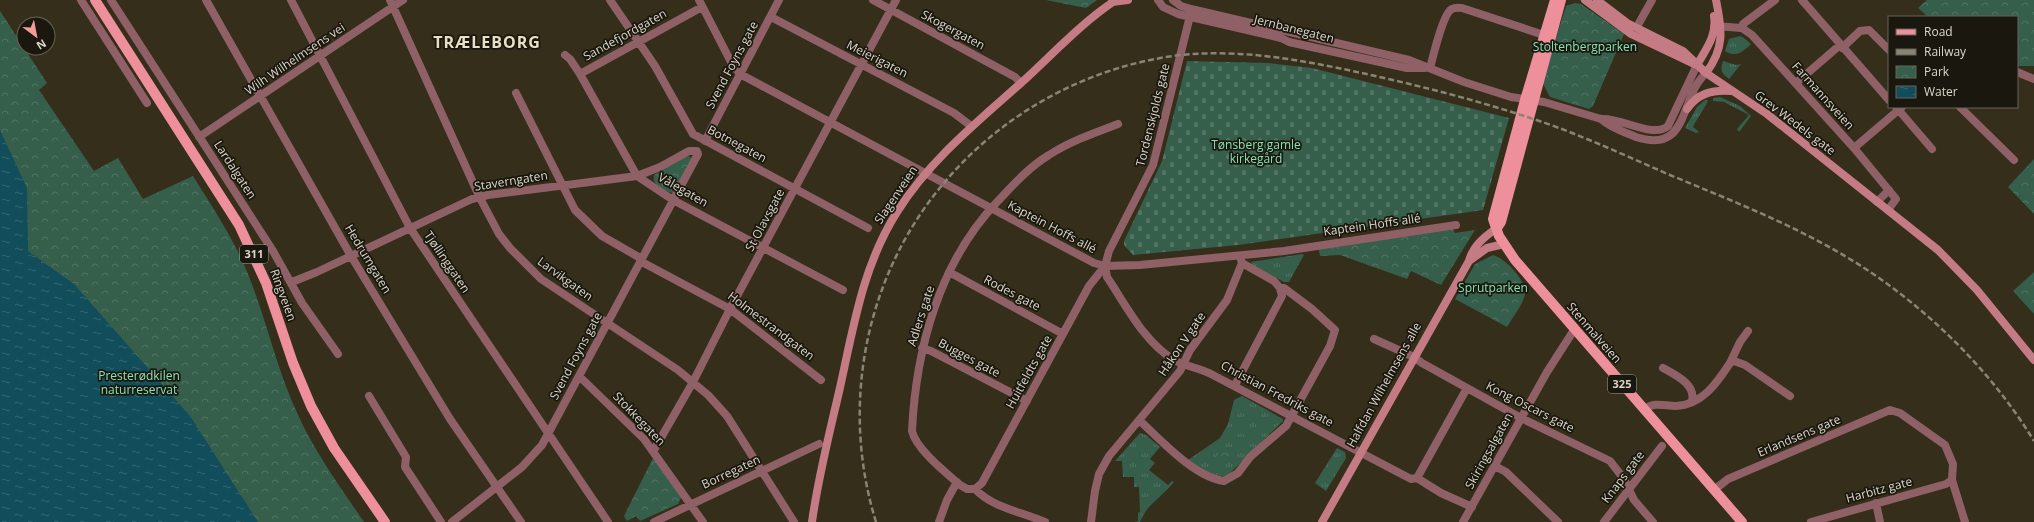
<svg xmlns="http://www.w3.org/2000/svg" width="2034" height="522" viewBox="0 0 2034 522" font-family="'Open Sans',sans-serif">
<style>
.grass{fill:url(#grass-tufts)}
.cemetery{fill:url(#cemetery-stones)}
.park{fill:url(#park-crowns)}
.water{fill:url(#water-ripples)}
.lines{fill:none;stroke-linecap:round;stroke-linejoin:round}
.minor{stroke:#8f6066;stroke-width:8}
.tertiary{stroke:#8f6066;stroke-width:8}
.secondary{stroke:#c57b84;stroke-width:8}
.primary{stroke:#ee8f9c;stroke-width:10}
.rail{stroke:#898474;stroke-width:2.5;stroke-dasharray:6 3;stroke-linecap:butt}
.labels{text-anchor:middle;stroke-width:3.5;stroke-linejoin:round;paint-order:stroke}
.shield{fill:#1a170e;stroke:#a19d92;stroke-width:1}
.shield-label{font-size:11px;font-weight:bold;fill:#dbd7cb}
.street-label{font-size:12px;fill:#dbd7cb;stroke:#1a170e}
.park-label{font-size:12px;fill:#87e2b7;stroke:#1a170e}
.district-label{font-size:16px;font-weight:bold;letter-spacing:1px;fill:#e8dfc7;stroke:#1a170e}
</style>
<defs>
<pattern id="grass-tufts" width="24" height="20" patternUnits="userSpaceOnUse"><rect width="24" height="20" fill="#355e4b"/><path d="M3 7l-1-3M5 7V3M7 7l1-3M15 17l-1-3M17 17v-4M19 17l1-3" fill="none" stroke="#527464"/></pattern>
<pattern id="cemetery-stones" width="16" height="16" patternUnits="userSpaceOnUse"><rect width="16" height="16" fill="#355e4b"/><path d="M2 7V4a2 2 0 0 1 4 0v3zM10 15v-3a2 2 0 0 1 4 0v3z" fill="#527464"/></pattern>
<pattern id="park-crowns" width="20" height="18" patternUnits="userSpaceOnUse"><rect width="20" height="18" fill="#355e4b"/><path d="M2 6a3 3 0 1 1 6 0M12 15a3 3 0 1 1 6 0" fill="none" stroke="#527464"/></pattern>
<pattern id="water-ripples" width="26" height="14" patternUnits="userSpaceOnUse"><rect width="26" height="14" fill="#124d5b"/><path d="M2 4q2-2 4 0t4 0M15 11q2-2 4 0t4 0" fill="none" stroke="#346671"/></pattern>
</defs>
<rect width="100%" height="100%" fill="#352e1b"/>
<!-- grass -->
<path class="grass" d="M 1740,36 L 1744,38 L 1751,44 C 1743,52 1736,58 1725,51 L 1729,39 Z
M 1723,61 L 1736,65 L 1741,64 L 1729,79 C 1721,73 1720,70 1723,61 Z
M 1720,97 L 1740,106 L 1751,116 L 1739,132 L 1737,129 L 1749,115 L 1724,102 L 1713,101 L 1713,98 Z
M 1705,100 L 1708,100 C 1707,105 1696,120 1693,127 L 1699,132 L 1696,133 L 1685,128 L 1697,107 Z
M 1302,254 L 1304,255 L 1289,282 L 1284,282 L 1253,265 L 1251,262 Z
M 1242,396 L 1283,419 L 1283,421 L 1226,477 L 1208,473 L 1188,460 L 1220,438 L 1228,424 L 1234,400 Z
M 1140,433 L 1146,435 L 1160,447 L 1150,459 L 1155,463 L 1149,470 L 1168,485 L 1172,481 L 1174,482 C 1162,497 1147,504 1140,522 L 1135,522 L 1138,521 L 1138,513 L 1140,512 L 1139,487 L 1134,487 L 1134,477 L 1123,477 L 1122,461 L 1115,461 Z
M 1337,448 L 1345,452 L 1346,458 L 1326,491 L 1315,483 Z"/>
<!-- cemetery -->
<path class="cemetery" d="M 1187,61 L 1267,63 L 1312,68 L 1509,118 L 1483,210 L 1238,245 L 1133,255 L 1124,245 L 1124,241 L 1162,161 Z"/>
<!-- park -->
<path class="park" d="M 1046,0 L 1097,0 L 1086,8 Z
M 1927,0 L 2034,0 L 2034,66 L 2017,66 L 2017,17 L 1928,17 L 1918,8 Z
M 1575,3 L 1581,4 L 1624,34 L 1593,106 L 1589,109 L 1550,97 L 1542,82 L 1566,6 Z
M 0,11 L 47,83 L 39,90 L 94,171 L 118,158 L 143,199 L 193,176 C 213,208 234,239 248,274 C 267,321 277,371 299,417 C 316,454 341,488 364,522 L 0,522 Z
M 687,156 L 691,157 L 691,159 L 674,193 C 665,192 651,185 654,175 Z
M 2034,159 L 2034,214 L 2008,187 Z
M 1452,227 L 1455,233 L 1475,230 L 1441,285 L 1411,271 L 1407,279 L 1340,255 L 1320,256 L 1318,246 Z
M 1493,255 C 1505,258 1527,281 1525,294 C 1523,305 1512,318 1507,327 L 1455,299 L 1475,264 Z
M 2034,272 L 2034,314 L 2013,291 Z
M 1224,448 L 1234,451 L 1237,457 L 1219,463 L 1215,458 Z
M 654,456 L 682,496 L 678,504 L 640,521 L 636,516 L 627,521 L 624,516 Z"/>
<!-- water -->
<path class="water" d="M 0,130 L 27,188 L 28,251 L 74,284 L 190,416 L 258,522 L 0,522 Z"/>
<g class="lines">
<!-- minor -->
<path class="minor" d="M 81,0 L 147,103
M 111,0 L 273,251 L 302,303 L 338,354
M 206,0 L 351,256 L 450,419 L 521,522
M 291,0 L 410,228 L 608,522
M 390,0 L 480,198 L 499,234 L 510,248 L 541,279 L 678,370 L 708,395 L 727,416 L 794,522
M 610,0 L 655,66 L 693,134 L 868,228
M 699,0 L 731,62 L 740,74 L 925,173
M 873,0 L 1015,77 L 1021,83
M 1802,0 L 1889,100
M 771,17 L 954,113 L 971,126
M 1639,23 L 1652,0
M 1742,28 L 1743,24 L 1775,0
M 1842,48 L 1860,31 L 1869,30 L 1889,50
M 565,55 L 570,59 L 580,74 L 637,176 L 673,200 L 843,290
M 1430,68 C 1433,57 1443,13 1452,9 C 1455,7 1459,8 1462,8 L 1544,35
M 2017,72 L 2034,79
M 580,74 L 702,7
M 1796,83 L 1840,45
M 516,93 L 575,210 L 602,236 L 642,259
M 1896,107 L 1932,149
M 1960,107 L 2014,160
M 199,137 L 403,0
M 705,141 L 779,0
M 1854,148 L 1902,107
M 640,261 L 730,309 L 821,380
M 1105,266 L 1140,265 L 1284,251 L 1456,225
M 949,272 L 1063,334
M 292,282 L 317,272 L 472,199 L 488,195 L 637,176 L 660,167 L 689,151 L 697,151 L 698,154 L 542,445 L 522,467 L 452,522
M 1374,339 L 1414,357 L 1422,363 L 1521,418 L 1610,461 L 1624,479 L 1634,500 L 1653,522
M 922,348 L 931,351 L 1027,401
M 1730,363 L 1740,342 L 1748,331
M 1663,368 C 1675,375 1696,384 1692,401
M 579,376 L 644,439 L 703,522
M 1235,385 L 1282,296 L 1280,288
M 1467,388 L 1417,478 L 1441,493 L 1472,507
M 369,396 L 406,457 L 405,467 L 441,522
M 1644,410 C 1654,401 1664,406 1676,406 C 1702,405 1717,383 1730,363 L 1734,361 L 1745,365 L 1790,396
M 1139,420 C 1161,440 1194,477 1224,481 L 1238,473 L 1250,457 L 1286,426 L 1330,346 L 1335,330 L 1312,309 L 1284,288 L 1280,288 L 1274,281 L 1242,263
M 654,450 L 693,382 L 730,309 L 896,0
M 1495,466 L 1506,472 L 1558,522
M 975,489 L 982,483 L 1089,286 L 1105,266 L 1109,251 L 1153,165 L 1191,12
M 1714,490 L 1728,479 L 1890,410 L 1900,413 L 1945,445 L 1953,464 L 1952,480 L 1965,522
M 1876,503 L 1880,522
M 654,522 L 819,444
M 939,522 L 947,500 L 957,482
M 1045,522 C 1022,512 993,508 975,489 L 967,489 L 960,485 C 945,472 916,449 912,431 C 916,349 939,263 997,202 C 1013,185 1029,167 1049,155 C 1071,141 1094,133 1118,124
M 1091,522 L 1095,491 L 1099,474 L 1109,456 L 1180,371 L 1190,350 L 1227,300 L 1242,263 L 1241,260
M 1463,522 L 1547,372 L 1574,330
M 1604,522 L 1662,446
M 1811,522 L 1946,484 L 1952,480"/>
<!-- tertiary -->
<path class="tertiary" d="M 1158,0 L 1163,7 L 1178,14 L 1281,38 L 1289,42 L 1407,68 L 1425,68
M 1173,0 L 1181,6 L 1191,9 L 1409,60 L 1464,82 L 1511,97 L 1544,102 L 1601,119 C 1621,117 1653,139 1668,126 L 1697,65
M 1715,26 L 1742,28 L 1752,35 L 1854,148 L 1896,199 L 1888,210
M 1601,119 C 1611,128 1624,132 1636,137 C 1676,150 1680,123 1692,94 C 1695,86 1700,79 1706,73
M 925,173 L 1094,263 L 1105,266 L 1107,277 C 1126,305 1144,342 1174,360 C 1185,366 1198,368 1209,373 L 1411,479 L 1417,478
M 1877,202 L 1889,190"/>
<!-- secondary -->
<path class="secondary" d="M 1585,0 L 1631,34 L 1694,64
M 1597,0 L 1627,23 L 1683,51 L 1706,73 L 1767,114 L 1938,250 L 1977,290 L 2034,360
M 1112,2 L 1128,0
M 1697,65 C 1706,49 1717,36 1714,16
M 1706,73 C 1725,48 1722,29 1716,0
M 1687,109 C 1698,93 1712,90 1730,91
M 1469,261 L 1487,248 L 1504,244
M 812,522 C 818,478 829,435 839,392 C 853,330 862,267 897,212 C 929,161 976,123 1021,83 C 1052,55 1081,23 1116,0
M 1322,522 L 1469,261 C 1473,246 1484,237 1497,228"/>
<!-- primary -->
<path class="primary" d="M 95,0 L 239,225 L 266,283 L 293,363 L 311,406 L 334,448 L 385,522
M 1555,0 L 1525,100 L 1493,219 L 1499,236 L 1515,260 L 1742,522
M 1497,228 L 1501,222 L 1561,0"/>
<!-- rail -->
<path class="rail" d="M 876,522 C 847,429 857,327 904,241 C 959,141 1060,72 1173,56 C 1235,48 1297,59 1357,72 C 1422,86 1488,103 1551,125 C 1592,140 1631,158 1670,175 C 1742,205 1815,233 1879,278 C 1940,321 1995,377 2034,441"/>
</g>
<g class="labels">
<!-- shield labels -->
<g class="shield">
<rect x="240" y="245" width="28" height="18" rx="3"/>
<rect x="1608" y="375" width="28" height="18" rx="3"/>
</g>
<g class="shield-label">
<text x="254" y="258">311</text>
<text x="1622" y="388">325</text>
</g>
<!-- street labels -->
<g class="street-label">
<text transform="translate(1294 29) rotate(14)" y="4">Jernbanegaten</text>
<text transform="translate(953 30) rotate(28)" y="4">Skogergaten</text>
<text transform="translate(625 35) rotate(-29)" y="4">Sandefjordgaten</text>
<text transform="translate(295 59) rotate(-34)" y="4">Wilh Wilhelmsens vei</text>
<text transform="translate(877 59) rotate(27)" y="4">Meierigaten</text>
<text transform="translate(732 65) rotate(-62)" y="4">Svend Foyns gate</text>
<text transform="translate(1823 96) rotate(48)" y="4">Farmannsveien</text>
<text transform="translate(1153 115) rotate(-76)" y="4">Tordenskjolds gate</text>
<text transform="translate(1795 123) rotate(37)" y="4">Grev Wedels gate</text>
<text transform="translate(737 144) rotate(28)" y="4">Botnegaten</text>
<text transform="translate(235 170) rotate(57)" y="4">Lardalgaten</text>
<text transform="translate(511 181) rotate(-9)" y="4">Staverngaten</text>
<text transform="translate(683 190) rotate(30)" y="4">Vålegaten</text>
<text transform="translate(896 195) rotate(-56)" y="4">Slagenveien</text>
<text transform="translate(765 220) rotate(-62)" y="4">St Olavsgate</text>
<text transform="translate(1372 225) rotate(-8)" y="4">Kaptein Hoffs allé</text>
<text transform="translate(1052 227) rotate(28)" y="4">Kaptein Hoffs allé</text>
<text transform="translate(368 259) rotate(59)" y="4">Hedrumgaten</text>
<text transform="translate(447 262) rotate(56)" y="4">Tjøllinggaten</text>
<text transform="translate(565 279) rotate(36)" y="4">Larvikgaten</text>
<text transform="translate(1012 293) rotate(28)" y="4">Rodes gate</text>
<text transform="translate(283 295) rotate(70)" y="4">Ringveien</text>
<text transform="translate(921 316) rotate(-72)" y="4">Adlers gate</text>
<text transform="translate(771 326) rotate(37)" y="4">Holmestrandgaten</text>
<text transform="translate(1594 333) rotate(49)" y="4">Stenmalveien</text>
<text transform="translate(1182 344) rotate(-56)" y="4">Håkon V gate</text>
<text transform="translate(576 356) rotate(-62)" y="4">Svend Foyns gate</text>
<text transform="translate(969 358) rotate(28)" y="4">Bugges gate</text>
<text transform="translate(1029 372) rotate(-61)" y="4">Huitfeldts gate</text>
<text transform="translate(1384 385) rotate(-61)" y="4">Halfdan Wilhelmsens alle</text>
<text transform="translate(1277 394) rotate(28)" y="4">Christian Fredriks gate</text>
<text transform="translate(1530 407) rotate(27)" y="4">Kong Oscars gate</text>
<text transform="translate(639 419) rotate(46)" y="4">Stokkegaten</text>
<text transform="translate(1799 436) rotate(-23)" y="4">Erlandsens gate</text>
<text transform="translate(1489 451) rotate(-61)" y="4">Skiringsalgaten</text>
<text transform="translate(731 472) rotate(-25)" y="4">Borregaten</text>
<text transform="translate(1623 477) rotate(-53)" y="4">Knaps gate</text>
<text transform="translate(1879 490) rotate(-15)" y="4">Harbitz gate</text>
</g>
<!-- park labels -->
<g class="park-label">
<text x="1585" y="51">Stoltenbergparken</text>
<text x="1256" y="149">Tønsberg gamle<tspan x="1256" dy="14">kirkegård</tspan></text>
<text x="1493" y="292">Sprutparken</text>
<text x="139" y="380">Presterødkilen<tspan x="139" dy="14">naturreservat</tspan></text>
</g>
<!-- district labels -->
<g class="district-label">
<text x="487" y="48">TRÆLEBORG</text>
</g>
</g>
<!-- legend -->
<rect x="1888" y="16" width="130" height="92" fill="#1a170e" stroke="#67645a"/>
<rect x="1896" y="29" width="20" height="6" fill="#ee8f9c" stroke="#67645a"/>
<text x="1924" y="36" font-size="12" fill="#dbd7cb">Road</text>
<rect x="1896" y="49" width="20" height="6" fill="#898474" stroke="#67645a"/>
<text x="1924" y="56" font-size="12" fill="#dbd7cb">Railway</text>
<rect x="1896" y="66" width="20" height="12" fill="url(#park-crowns)" stroke="#67645a"/>
<text x="1924" y="76" font-size="12" fill="#dbd7cb">Park</text>
<rect x="1896" y="86" width="20" height="12" fill="url(#water-ripples)" stroke="#67645a"/>
<text x="1924" y="96" font-size="12" fill="#dbd7cb">Water</text>
<!-- north arrow -->
<g transform="translate(36 36) rotate(148)"><circle r="19" fill="#1a170e" stroke="#67645a"/>
<path d="M0-3L7 15L0 10L-7 15Z" fill="#f59b98"/>
<text y="-6" font-size="11" font-weight="bold" text-anchor="middle" fill="#dbd7cb">N</text>
</g>
</svg>
